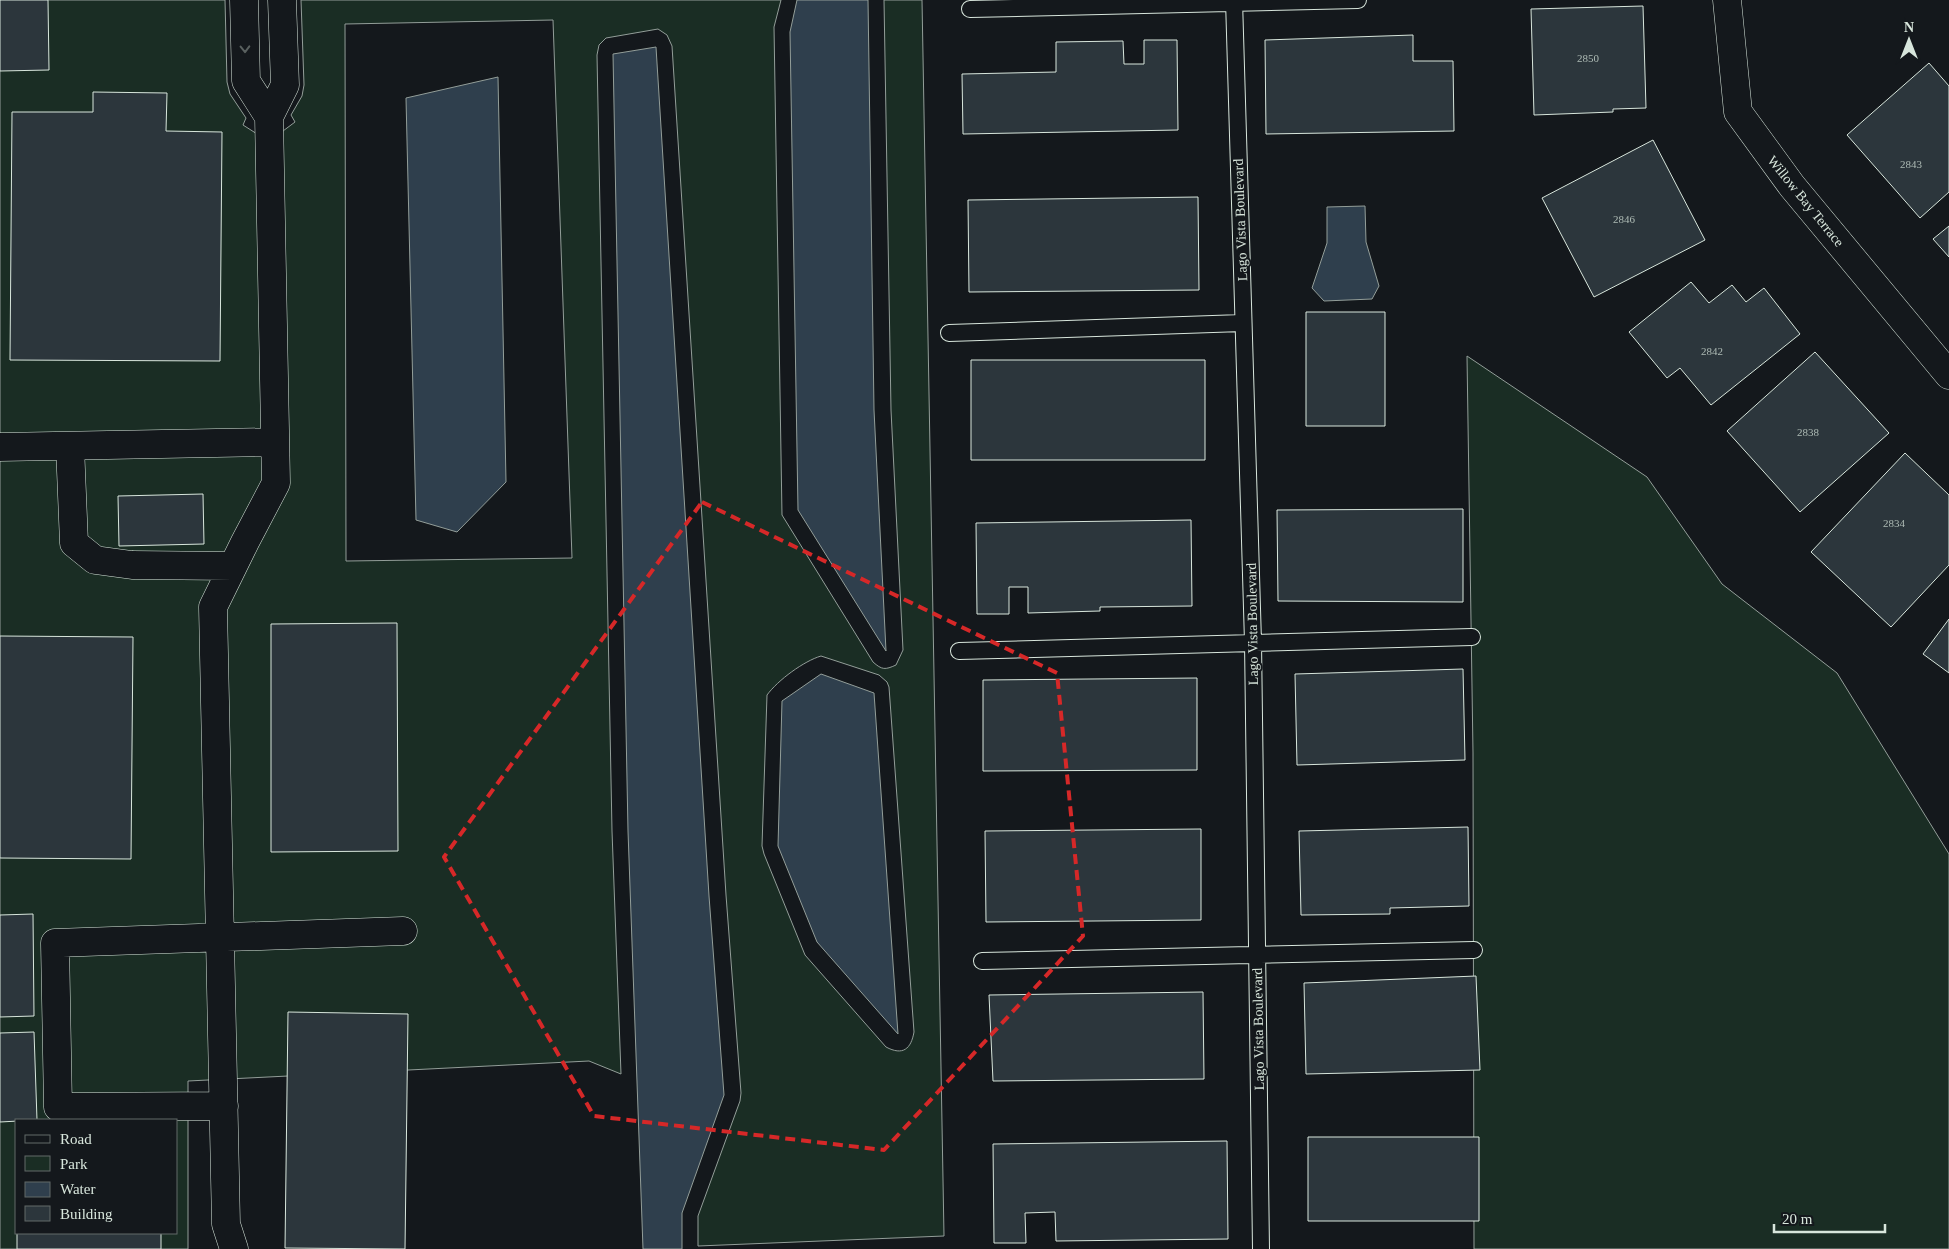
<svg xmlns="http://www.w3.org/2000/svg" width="1949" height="1249" viewBox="0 0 1949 1249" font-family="'Times New Roman',serif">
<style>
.green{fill:#1a2d24;stroke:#939e99;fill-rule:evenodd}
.water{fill:#2f3f4d;stroke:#939e99}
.building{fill:#2c363c;stroke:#d8e6dc}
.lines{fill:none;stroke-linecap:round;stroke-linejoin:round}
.service-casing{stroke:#d8e6dc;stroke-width:18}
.minor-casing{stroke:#d8e6dc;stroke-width:29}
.service{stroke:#14181c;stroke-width:16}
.minor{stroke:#14181c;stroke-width:28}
.oneway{stroke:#59605f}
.marked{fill:none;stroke:#d62828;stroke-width:4;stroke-dasharray:10 6;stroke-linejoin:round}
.labels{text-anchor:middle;stroke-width:4;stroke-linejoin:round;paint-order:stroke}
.number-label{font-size:11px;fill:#adbab4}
.street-label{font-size:14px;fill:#d8e6dc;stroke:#14181c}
</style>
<rect width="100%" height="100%" fill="#14181c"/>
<!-- green -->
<path class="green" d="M 0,0 L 225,0 L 227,82 L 230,94 L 246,118 L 243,125 L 276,146 L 283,131 L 295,122 L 291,115 L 302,96 L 304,85 L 301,0 L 781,0 L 774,27 L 782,515 L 873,662 C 882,670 885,670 896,665 L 903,650 L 891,410 L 884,0 L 922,0 L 944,1236 L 698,1246 L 698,1216 L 740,1101 L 741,1093 L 726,895 L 672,46 L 667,35 L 658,29 L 606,38 L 599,45 L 597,55 L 612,831 L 621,1074 L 589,1061 L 188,1081 L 188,1249 L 0,1249 ZM 553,20 L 572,558 L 346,561 L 345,24 ZM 821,656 L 879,675 L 887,682 L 889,687 L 914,1032 C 911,1049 903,1056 886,1047 L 805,955 L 764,854 L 762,846 L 767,695 C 778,680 804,661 821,656 ZM 16,1120 L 176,1120 L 176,1233 L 16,1233 Z
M 1467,356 L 1647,477 L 1722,584 L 1837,673 L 1949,854 L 1949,1249 L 1474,1249 L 1473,753 Z"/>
<!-- water -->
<path class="water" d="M 797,0 L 868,0 L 874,410 L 886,651 L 798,510 L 790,32 Z
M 656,47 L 709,896 L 724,1095 L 682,1213 L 682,1249 L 643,1249 L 628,831 L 613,54 Z
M 498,77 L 506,482 L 457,532 L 416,520 L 406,98 Z
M 1365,206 L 1366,242 L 1379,286 L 1372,299 L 1324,301 L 1312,288 L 1327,243 L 1327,207 Z
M 821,674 L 874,693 L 898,1034 L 817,942 L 778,846 L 782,701 Z"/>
<!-- building -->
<path class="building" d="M 0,0 L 48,0 L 49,70 L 0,71 Z
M 1643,6 L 1646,108 L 1613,109 L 1613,112 L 1534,115 L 1531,9 Z
M 1413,35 L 1413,61 L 1453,61 L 1454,131 L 1266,134 L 1265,40 Z
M 1144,40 L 1177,40 L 1178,130 L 963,134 L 962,74 L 1056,72 L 1056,42 L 1123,41 L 1124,64 L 1144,64 Z
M 1929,63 L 1949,86 L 1949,192 L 1920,218 L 1847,135 Z
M 93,92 L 167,93 L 166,131 L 222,132 L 220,361 L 10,360 L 12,112 L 93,112 Z
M 1653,140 L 1705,240 L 1594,297 L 1542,198 Z
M 1198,197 L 1199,290 L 969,292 L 968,200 Z
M 1949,226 L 1949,257 L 1933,239 Z
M 1691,282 L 1709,303 L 1732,285 L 1746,302 L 1764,288 L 1800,334 L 1711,405 L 1680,368 L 1667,378 L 1629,332 Z
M 1306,312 L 1385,312 L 1385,426 L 1306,426 Z
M 1815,352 L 1889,433 L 1800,512 L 1727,431 Z
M 971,360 L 1205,360 L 1205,460 L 971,460 Z
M 1905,453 L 1949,495 L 1949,565 L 1891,627 L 1811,552 Z
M 203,494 L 204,544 L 119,546 L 118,496 Z
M 1463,509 L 1463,602 L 1278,601 L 1277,510 Z
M 1191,520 L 1192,606 L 1100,607 L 1100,611 L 1028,613 L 1028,587 L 1009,587 L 1009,614 L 977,614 L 976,523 Z
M 1949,619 L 1949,673 L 1923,654 Z
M 397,623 L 398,851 L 271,852 L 271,624 Z
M 0,636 L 133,637 L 131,859 L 0,858 Z
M 1463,669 L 1465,760 L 1297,765 L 1295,674 Z
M 1197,678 L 1197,770 L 983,771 L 983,680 Z
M 1468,827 L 1469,906 L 1390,908 L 1390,914 L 1301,915 L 1299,831 Z
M 1201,829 L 1201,920 L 986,922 L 985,831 Z
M 33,914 L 34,1016 L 0,1017 L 0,915 Z
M 1476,976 L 1480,1070 L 1306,1074 L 1304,983 Z
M 1203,992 L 1204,1079 L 993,1081 L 989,995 Z
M 288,1012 L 408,1014 L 405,1249 L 285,1248 Z
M 34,1032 L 37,1120 L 0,1122 L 0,1033 Z
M 1308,1137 L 1479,1137 L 1479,1221 L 1308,1221 Z
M 1227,1141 L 1228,1239 L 1056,1241 L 1055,1212 L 1025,1213 L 1026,1243 L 994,1243 L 993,1144 Z
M 17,1233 L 161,1233 L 161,1249 L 17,1249 Z"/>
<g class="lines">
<defs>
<path id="service" d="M 1234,0 L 1253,642 L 1261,1249
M 970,9 L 1358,0
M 949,333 L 1242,323
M 959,651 L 1472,637
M 982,961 L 1474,950"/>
<path id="minor" d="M 244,0 L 246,81 L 269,117
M 1727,0 L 1738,112 L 1792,186 L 1949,375
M 70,446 L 74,543 L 95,560 L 132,565 L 233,566
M 0,447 L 275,442
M 224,1106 L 58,1107 L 55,943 L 403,931
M 234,1249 L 226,1224 L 213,607 L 245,542 L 276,483 L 269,117 L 285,85 L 282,0"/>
</defs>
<!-- service casing -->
<use href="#service" class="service-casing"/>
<!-- minor casing -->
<use href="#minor" class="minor-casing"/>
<!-- service -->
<use href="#service" class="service"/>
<!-- minor -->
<use href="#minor" class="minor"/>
</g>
<!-- one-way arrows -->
<defs><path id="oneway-chevron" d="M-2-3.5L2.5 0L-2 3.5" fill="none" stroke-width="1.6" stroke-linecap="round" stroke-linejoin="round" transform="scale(1.25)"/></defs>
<use class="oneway" href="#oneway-chevron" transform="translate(245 49) rotate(89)"/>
<!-- marked area -->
<path class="marked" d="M 702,502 L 1057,673 L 1083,936 L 884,1150 L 594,1116 L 444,857 Z"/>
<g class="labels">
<!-- number labels -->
<g class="number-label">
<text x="1588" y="62">2850</text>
<text x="1911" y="168">2843</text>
<text x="1624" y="223">2846</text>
<text x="1712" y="355">2842</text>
<text x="1808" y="436">2838</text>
<text x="1894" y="527">2834</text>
</g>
<!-- street labels -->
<g class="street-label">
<text transform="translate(1806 201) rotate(51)" y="5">Willow Bay Terrace</text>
<text transform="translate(1240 220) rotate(-92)" y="5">Lago Vista Boulevard</text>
<text transform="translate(1252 624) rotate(-91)" y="5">Lago Vista Boulevard</text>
<text transform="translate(1258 1029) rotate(-91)" y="5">Lago Vista Boulevard</text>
</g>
</g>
<!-- legend -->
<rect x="15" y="1119" width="162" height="115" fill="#14181c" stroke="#626a69"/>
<rect x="25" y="1135" width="25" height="8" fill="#14181c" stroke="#626a69"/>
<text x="60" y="1144" font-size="15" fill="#d8e6dc">Road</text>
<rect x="25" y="1156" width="25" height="15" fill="#1a2d24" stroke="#626a69"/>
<text x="60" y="1169" font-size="15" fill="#d8e6dc">Park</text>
<rect x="25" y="1182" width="25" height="15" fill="#2f3f4d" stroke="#626a69"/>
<text x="60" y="1194" font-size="15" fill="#d8e6dc">Water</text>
<rect x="25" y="1206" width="25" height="15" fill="#2c363c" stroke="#626a69"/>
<text x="60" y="1219" font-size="15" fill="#d8e6dc">Building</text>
<!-- north arrow -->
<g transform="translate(1909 40)" stroke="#14181c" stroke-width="4" paint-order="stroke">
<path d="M0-4L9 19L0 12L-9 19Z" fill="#d8e6dc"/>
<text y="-8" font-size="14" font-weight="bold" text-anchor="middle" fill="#d8e6dc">N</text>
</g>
<!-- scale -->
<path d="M1774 1224v8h111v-8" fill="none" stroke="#d8e6dc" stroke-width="2.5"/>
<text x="1782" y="1224" font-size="15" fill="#d8e6dc" stroke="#14181c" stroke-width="4" paint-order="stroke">20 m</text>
</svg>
